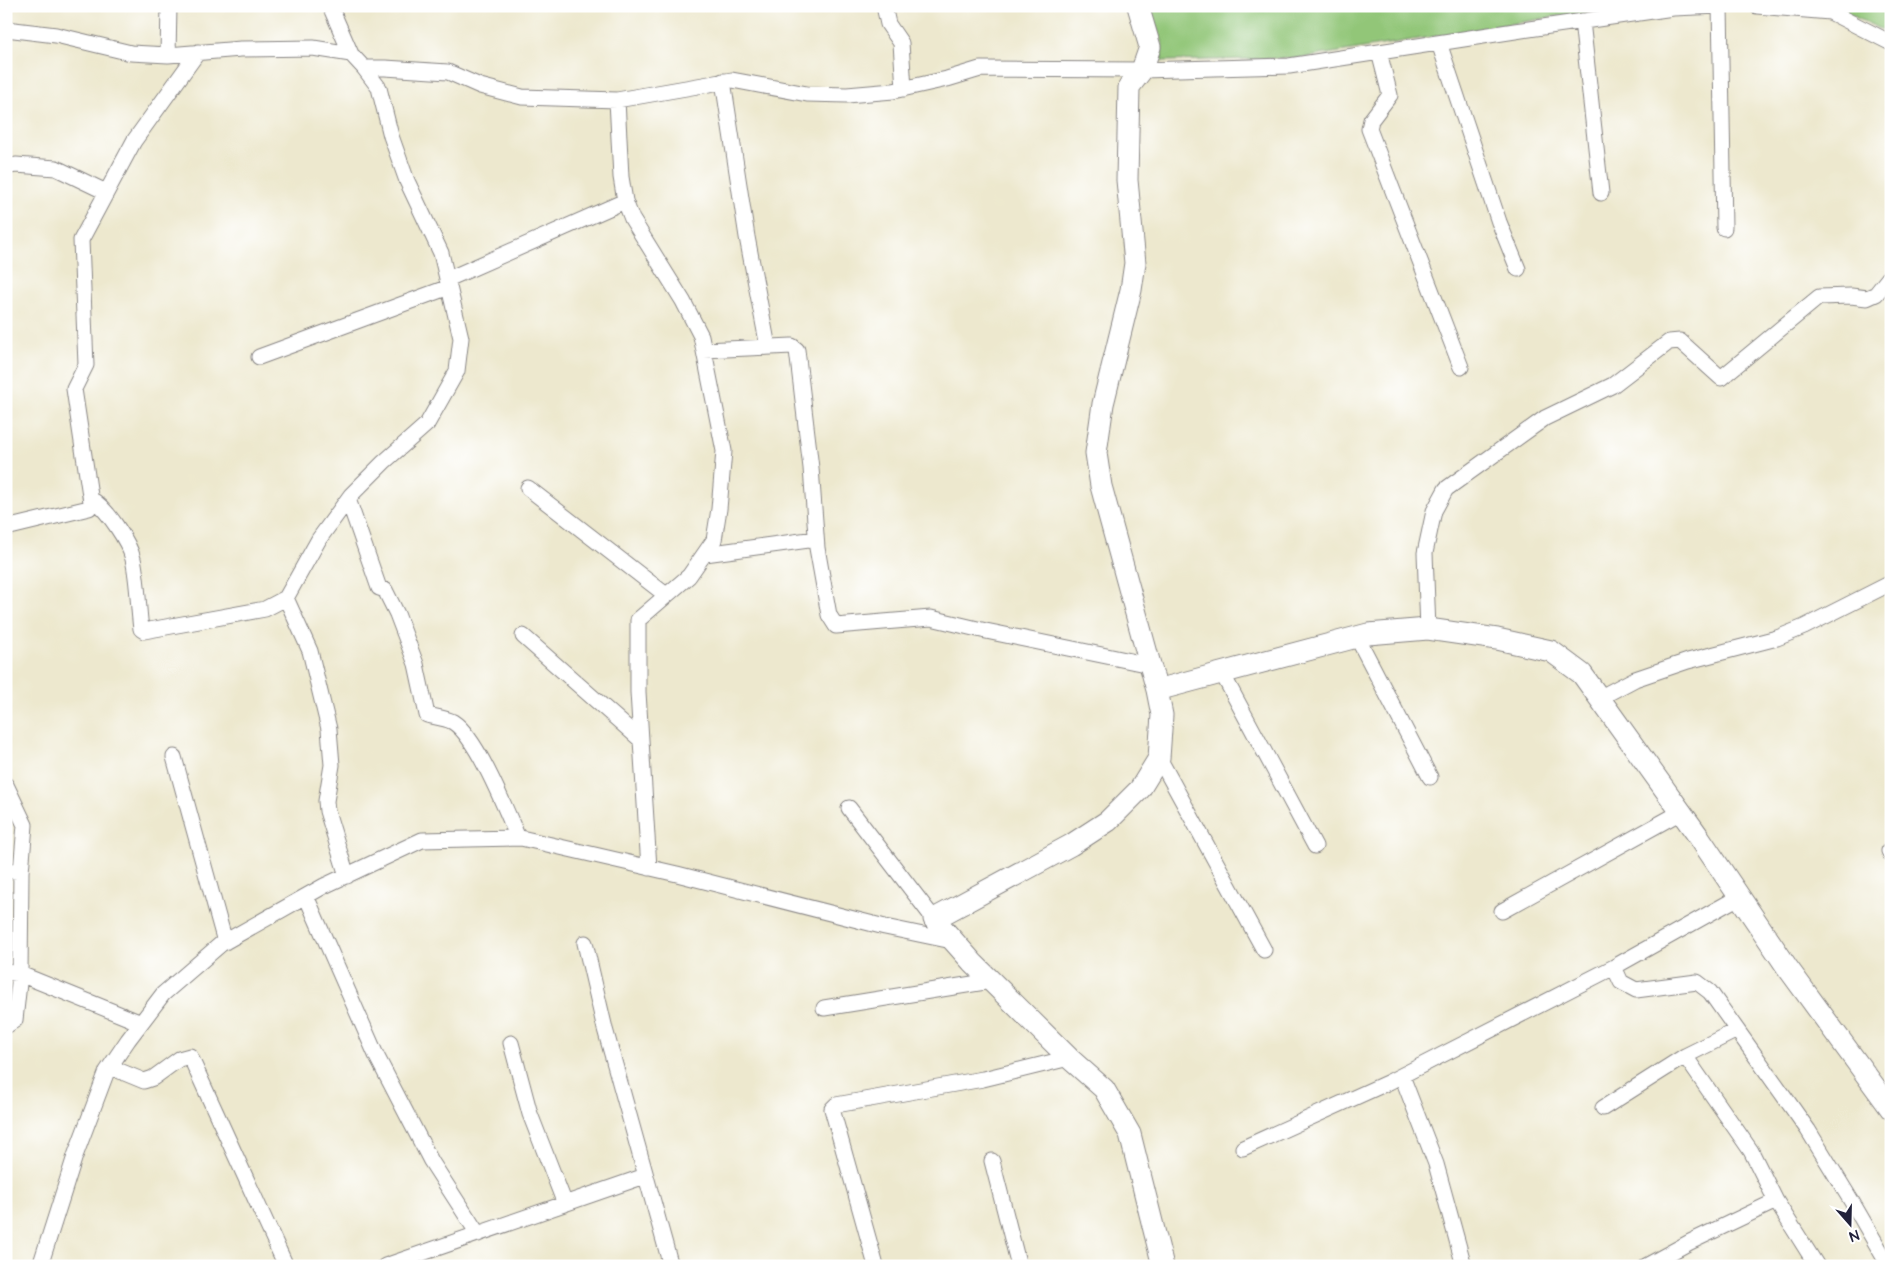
<svg xmlns="http://www.w3.org/2000/svg" width="1897" height="1272" viewBox="0 0 1897 1272" font-family="'Architects Daughter',sans-serif">
<style>
.green{fill:#92c678;stroke:#5a745a}
.lines{fill:none;stroke-linecap:round;stroke-linejoin:round}
.street-casing{stroke:#888584;stroke-width:17}
.secondary-casing{stroke:#888584;stroke-width:23}
.street{stroke:#fff;stroke-width:15}
.secondary{stroke:#fff;stroke-width:21}
</style>
<rect width="100%" height="100%" fill="#fff"/>
<filter id="ink" filterUnits="userSpaceOnUse"><feTurbulence type="fractalNoise" baseFrequency=".02" numOctaves="2"/><feDisplacementMap in="SourceGraphic" scale="10" xChannelSelector="R" yChannelSelector="G"/><feConvolveMatrix kernelMatrix="1 2 1 2 8 2 1 2 1" color-interpolation-filters="sRGB"/></filter>
<filter id="wash" filterUnits="userSpaceOnUse"><feTurbulence type="fractalNoise" baseFrequency=".0096" numOctaves="4" result="noise"/><feDisplacementMap in="SourceGraphic" scale="20" xChannelSelector="R" yChannelSelector="G"/><feGaussianBlur stdDeviation="1.12" result="paint"/><feColorMatrix in="noise" values="0 0 0 0 0 0 0 0 0 0 0 0 0 0 0 0 0 1.4 0 .05"/><feComposite in="paint" operator="in"/></filter>
<g filter="url(#wash)">
<rect width="100%" height="100%" fill="#ede8ce"/>
<!-- green -->
<path class="green" d="M 1147,6 L 1641,6 L 1566,15 L 1302,58 L 1162,61 L 1162,40 Z
M 1832,6 L 1891,6 L 1891,32 L 1878,28 Z"/>
</g>
<g filter="url(#ink)">
<g class="lines">
<defs>
<path id="street" d="M 330,6 L 351,54
M 884,6 L 888,24 L 901,43 L 904,89
M 1757,6 L 1830,12 L 1891,43
M 1582,21 L 1601,193
M 6,29 L 56,35 L 131,53 L 168,55 L 241,49 L 313,48 L 351,54 L 364,68 L 385,68 L 448,72 L 480,86 L 522,97 L 617,100 L 732,80 L 807,94 L 847,95 L 893,91 L 947,79 L 980,69 L 1142,70 L 1289,66 L 1515,31 L 1673,8 L 1720,6 L 1724,228
M 1439,43 L 1499,222 L 1518,269
M 1379,52 L 1390,95 L 1371,120 L 1369,129 L 1461,367
M 168,55 L 169,6
M 723,81 L 747,237 L 768,347
M 617,100 L 621,177 L 625,201 L 632,219 L 683,301 L 701,336 L 724,451 L 719,509 L 714,540 L 689,576 L 638,620 L 638,692 L 649,868
M 6,167 L 16,165 L 56,168 L 106,192
M 448,279 L 625,201
M 704,350 L 792,346 L 797,350 L 811,468 L 817,548 L 829,615 L 836,626 L 931,618 L 986,631 L 1150,665
M 259,357 L 449,287
M 528,488 L 666,595
M 91,499 C 106,507 129,542 133,559 C 138,581 138,606 141,629 L 144,631 L 265,609 L 286,598 L 319,539 L 351,495 L 384,462 L 427,424 L 457,371 L 461,338 L 441,253 L 407,181 L 391,136 L 379,88 L 364,68
M 348,499 L 379,588 L 385,590 L 397,614 L 416,664 L 427,715 C 435,717 446,718 453,722 C 477,737 506,810 518,838
M 6,528 L 89,508 L 91,502 L 74,389 L 86,365 L 81,240 L 134,141 L 198,52
M 705,554 L 816,539
M 286,598 L 310,651 L 329,729 L 332,765 L 326,801 L 327,811 L 347,876
M 1428,629 L 1425,553 L 1434,511 L 1446,489 L 1545,418 L 1613,385 L 1669,342 L 1680,341 L 1721,378 L 1819,297 L 1851,296 L 1867,298 L 1876,294 L 1891,275
M 523,636 L 641,740
M 1357,637 L 1430,777
M 1222,673 L 1315,846
M 1599,698 L 1635,679 L 1688,661 L 1777,638 L 1804,627 L 1891,583
M 174,757 L 225,942
M 1159,758 L 1264,950
M 6,785 L 25,825 L 21,872 L 20,974 L 15,1020 L 6,1026
M 849,808 L 934,919
M 1889,851 L 1891,855
M 6,870 L 21,872
M 306,896 L 376,1055 L 431,1161 L 478,1234
M 1502,911 L 1681,812
M 585,943 L 605,1029 L 671,1266
M 1614,967 L 1621,982 L 1636,990 L 1697,982 L 1710,992 L 1737,1030 L 1685,1056
M 6,972 L 20,974 L 141,1023
M 824,1008 L 991,981
M 1737,1030 L 1808,1130 L 1852,1202 L 1889,1266
M 511,1043 L 530,1114 L 565,1204
M 110,1067 L 144,1081 L 153,1078 L 179,1059 L 190,1056 L 286,1266
M 1402,1076 L 1436,1164 L 1464,1266
M 1603,1108 L 1685,1056 L 1751,1151 L 1776,1201
M 1243,1148 L 1389,1082 L 1614,967 L 1739,897
M 992,1161 L 1019,1266
M 40,1266 L 75,1156 L 107,1071 L 128,1040 L 163,994 L 221,944 L 324,886 L 422,840 L 521,838 L 677,874 L 885,927 L 952,941
M 385,1266 L 645,1176
M 876,1266 L 832,1109 L 836,1105 L 983,1079 L 1069,1058
M 1646,1266 L 1690,1242 L 1776,1201 L 1817,1266"/>
<path id="secondary" d="M 1138,6 L 1150,47 L 1142,70 L 1129,87 L 1127,180 L 1135,263 L 1131,290 L 1103,404 L 1096,453 L 1101,486 L 1157,690 L 1162,715 L 1159,758 L 1140,789 L 1108,821 L 1071,845 L 934,919 L 973,963 L 1069,1058 L 1104,1089 L 1130,1134 L 1163,1266
M 1157,690 L 1368,634 L 1428,629 L 1497,639 L 1551,651 L 1582,674 L 1699,837 L 1787,967 L 1891,1109"/>
</defs>
<!-- street casing -->
<use href="#street" class="street-casing"/>
<!-- secondary casing -->
<use href="#secondary" class="secondary-casing"/>
<!-- street -->
<use href="#street" class="street"/>
<!-- secondary -->
<use href="#secondary" class="secondary"/>
</g>
</g>
<!-- margin -->
<rect width="1897" height="1272" fill="none" stroke="#fff" stroke-width="25"/>
<!-- north arrow -->
<g transform="translate(1850 1224) rotate(160)" stroke="#ffffff" stroke-width="4" paint-order="stroke">
<path d="M0-4L9 19L0 12L-9 19Z" fill="#22223b"/>
<text y="-8" font-size="14" font-weight="bold" text-anchor="middle" fill="#22223b">N</text>
</g>
</svg>
